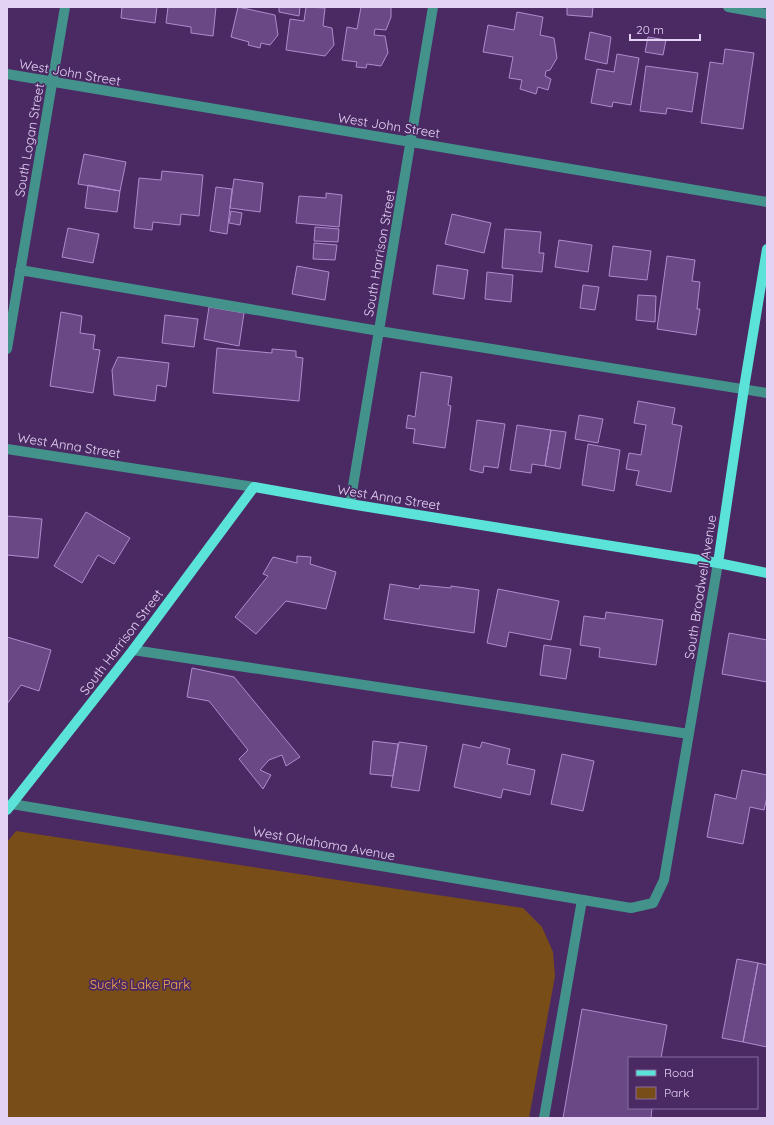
<svg xmlns="http://www.w3.org/2000/svg" width="774" height="1125" viewBox="0 0 774 1125" font-family="Quicksand,sans-serif">
<style>
.green{fill:#784d17}
.building{fill:#6a4885;stroke:#ae8bcd}
.lines{fill:none;stroke-linecap:round;stroke-linejoin:round}
.minor{stroke:#43938c;stroke-width:10}
.major{stroke:#5be3d9;stroke-width:10}
.labels{text-anchor:middle;stroke-width:3.5;stroke-linejoin:round;paint-order:stroke}
.street-label{font-size:13px;fill:#e4d2f5;stroke:#4b2a64}
.park-label{font-size:13px;fill:#fbab4a;stroke:#4b2a64}
</style>
<rect width="100%" height="100%" fill="#4b2a64"/>
<!-- green -->
<path class="green" d="M 16,831 L 523,908 L 542,927 L 553,952 L 555,976 L 529,1118 L 7,1118 L 7,842 Z"/>
<!-- building -->
<path class="building" d="M 122,7 L 157,7 L 155,23 L 121,18 Z
M 168,7 L 216,7 L 213,36 L 191,33 L 191,27 L 166,23 Z
M 238,7 L 275,15 L 278,35 L 270,45 L 261,43 L 260,48 L 248,45 L 249,42 L 231,37 Z
M 279,7 L 300,7 L 299,16 L 279,12 Z
M 306,7 L 325,8 L 323,26 L 332,28 L 334,45 L 325,56 L 286,50 L 290,19 L 304,21 Z
M 361,7 L 391,7 L 391,17 L 386,30 L 375,29 L 374,35 L 385,36 L 388,53 L 381,66 L 367,64 L 366,68 L 356,67 L 357,62 L 342,60 L 347,27 L 357,29 Z
M 567,7 L 593,7 L 592,17 L 567,15 Z
M 517,12 L 543,17 L 540,35 L 554,38 L 557,58 L 550,70 L 546,71 L 545,76 L 551,79 L 548,90 L 538,87 L 536,94 L 520,89 L 522,80 L 509,78 L 513,57 L 483,52 L 488,25 L 514,30 Z
M 590,32 L 611,37 L 607,64 L 585,59 Z
M 648,37 L 666,40 L 663,55 L 645,52 Z
M 725,49 L 754,53 L 743,129 L 701,123 L 710,62 L 723,64 Z
M 617,54 L 639,58 L 631,105 L 613,102 L 612,107 L 591,103 L 597,69 L 614,72 Z
M 646,66 L 698,73 L 692,112 L 667,108 L 666,114 L 640,111 Z
M 84,154 L 126,162 L 120,191 L 78,184 Z
M 162,171 L 203,175 L 199,216 L 181,214 L 180,225 L 153,222 L 152,230 L 134,228 L 139,178 L 161,180 Z
M 234,179 L 263,183 L 260,212 L 230,208 Z
M 88,185 L 120,191 L 117,212 L 85,208 Z
M 216,187 L 232,189 L 227,234 L 210,231 Z
M 326,193 L 342,195 L 339,227 L 296,223 L 299,196 L 326,198 Z
M 231,211 L 242,213 L 240,225 L 229,223 Z
M 452,214 L 491,223 L 484,253 L 445,244 Z
M 315,227 L 339,229 L 338,242 L 314,241 Z
M 68,228 L 99,234 L 93,263 L 62,257 Z
M 505,229 L 541,232 L 539,253 L 544,253 L 542,272 L 502,268 Z
M 559,240 L 592,245 L 588,272 L 555,267 Z
M 314,243 L 337,245 L 335,260 L 313,259 Z
M 613,246 L 651,251 L 647,280 L 609,276 Z
M 667,256 L 695,260 L 692,281 L 700,282 L 697,309 L 700,309 L 696,335 L 657,329 Z
M 437,265 L 468,270 L 464,299 L 433,294 Z
M 297,266 L 329,272 L 325,300 L 292,294 Z
M 487,272 L 513,275 L 511,302 L 485,299 Z
M 583,285 L 599,287 L 595,310 L 580,308 Z
M 638,295 L 656,296 L 655,322 L 636,320 Z
M 209,307 L 244,313 L 239,346 L 204,339 Z
M 61,312 L 82,316 L 80,333 L 95,335 L 93,349 L 100,350 L 93,393 L 50,386 Z
M 165,315 L 198,319 L 194,347 L 162,343 Z
M 217,348 L 272,353 L 272,349 L 296,351 L 296,357 L 303,358 L 299,401 L 213,393 Z
M 118,357 L 169,363 L 166,387 L 157,385 L 155,401 L 114,395 L 112,370 Z
M 421,372 L 452,377 L 448,405 L 451,406 L 445,448 L 413,443 L 415,429 L 406,428 L 408,415 L 415,417 Z
M 638,401 L 675,408 L 672,424 L 682,426 L 671,492 L 636,485 L 639,471 L 626,469 L 629,453 L 641,455 L 646,425 L 634,423 Z
M 579,415 L 603,419 L 598,443 L 575,439 Z
M 477,420 L 505,424 L 498,468 L 484,466 L 483,473 L 470,470 Z
M 517,425 L 551,430 L 545,466 L 532,464 L 531,473 L 510,470 Z
M 551,430 L 566,432 L 560,469 L 545,466 Z
M 588,444 L 620,450 L 614,491 L 582,485 Z
M 86,512 L 130,538 L 114,564 L 98,555 L 82,583 L 54,566 Z
M 7,516 L 42,519 L 38,558 L 7,555 Z
M 297,556 L 311,557 L 310,564 L 336,572 L 326,609 L 286,601 L 256,634 L 235,617 L 268,576 L 263,574 L 273,557 L 297,563 Z
M 390,584 L 419,589 L 420,585 L 451,588 L 451,586 L 479,590 L 474,633 L 384,619 Z
M 498,589 L 559,601 L 551,640 L 509,632 L 506,647 L 487,643 Z
M 606,612 L 663,620 L 656,665 L 599,657 L 600,648 L 580,645 L 584,616 L 605,619 Z
M 729,633 L 767,640 L 767,682 L 722,674 Z
M 7,637 L 51,650 L 39,691 L 21,685 L 7,704 Z
M 544,645 L 571,649 L 566,679 L 540,675 Z
M 192,668 L 234,677 L 300,757 L 286,766 L 282,755 L 269,760 L 260,770 L 271,775 L 263,789 L 239,759 L 248,750 L 209,701 L 187,697 Z
M 373,741 L 398,744 L 393,776 L 370,774 Z
M 399,742 L 427,746 L 419,791 L 391,787 Z
M 482,742 L 510,749 L 507,764 L 535,770 L 530,795 L 503,789 L 501,798 L 454,787 L 463,744 L 480,748 Z
M 562,754 L 594,761 L 583,811 L 551,804 Z
M 742,770 L 767,775 L 767,797 L 764,810 L 750,807 L 743,844 L 707,837 L 715,794 L 736,799 Z
M 737,959 L 758,963 L 743,1042 L 722,1038 Z
M 758,963 L 767,965 L 767,1047 L 743,1042 Z
M 582,1009 L 667,1025 L 661,1058 L 629,1058 L 629,1108 L 652,1108 L 651,1118 L 563,1118 Z"/>
<g class="lines">
<!-- minor -->
<path class="minor" d="M 728,7 L 767,14
M 7,74 L 767,202
M 20,270 L 379,331 L 767,393
M 7,349 L 65,7
M 7,449 L 254,487
M 350,504 L 433,7
M 133,650 L 689,734
M 12,804 L 631,908 L 653,903 L 664,880 L 718,563
M 544,1118 L 582,900"/>
<!-- major -->
<path class="major" d="M 718,563 L 744,388 L 767,249
M 7,810 L 133,650 L 254,487 L 350,504 L 718,563 L 767,573"/>
</g>
<g class="labels">
<!-- street labels -->
<g class="street-label">
<text transform="translate(70 72) rotate(10)" y="5">West John Street</text>
<text transform="translate(389 125) rotate(9)" y="5">West John Street</text>
<text transform="translate(29 140) rotate(-80)" y="5">South Logan Street</text>
<text transform="translate(379 253) rotate(-80)" y="5">South Harrison Street</text>
<text transform="translate(69 445) rotate(9)" y="5">West Anna Street</text>
<text transform="translate(389 497) rotate(9)" y="5">West Anna Street</text>
<text transform="translate(700 587) rotate(-81)" y="5">South Broadwell Avenue</text>
<text transform="translate(121 642) rotate(-53)" y="5">South Harrison Street</text>
<text transform="translate(324 843) rotate(10)" y="5">West Oklahoma Avenue</text>
</g>
<!-- park labels -->
<g class="park-label">
<text x="140" y="989">Suck's Lake Park</text>
</g>
</g>
<!-- border -->
<rect width="774" height="1125" fill="none" stroke="#e4d2f5" stroke-width="16"/>
<!-- legend -->
<rect x="628" y="1057" width="130" height="52" fill="#4b2a64" stroke="#886d9e"/>
<rect x="636" y="1070" width="20" height="6" fill="#5be3d9" stroke="#886d9e"/>
<text x="664" y="1077" font-size="12" fill="#e4d2f5">Road</text>
<rect x="636" y="1087" width="20" height="12" fill="#784d17" stroke="#886d9e"/>
<text x="664" y="1097" font-size="12" fill="#e4d2f5">Park</text>
<!-- scale -->
<path d="M630 34v6h70v-6" fill="none" stroke="#e4d2f5" stroke-width="2"/>
<text x="636" y="34" font-size="12" fill="#e4d2f5" stroke="#4b2a64" stroke-width="3" paint-order="stroke">20 m</text>
</svg>
